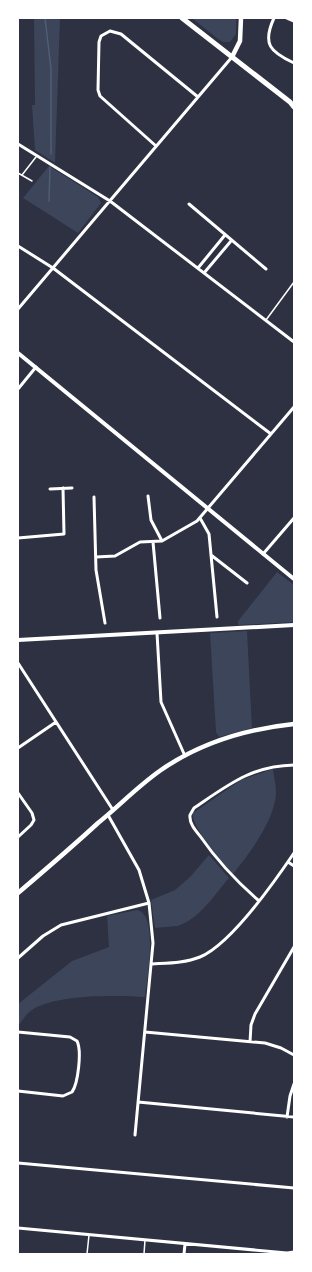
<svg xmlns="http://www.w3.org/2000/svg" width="312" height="1272" viewBox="0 0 312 1272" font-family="'PT Sans',sans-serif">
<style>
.green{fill:#3c4559}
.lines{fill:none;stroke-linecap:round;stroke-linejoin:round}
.stream{stroke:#4f5d75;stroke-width:1.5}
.service{stroke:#fff;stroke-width:1.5}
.minor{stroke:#fff;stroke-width:3}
.tertiary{stroke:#fff;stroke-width:4}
.secondary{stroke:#fff;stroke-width:4.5}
.primary{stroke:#fff;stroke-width:5}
</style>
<rect width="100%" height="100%" fill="#2d3142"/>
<!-- green -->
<path class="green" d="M 34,18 L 60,18 L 55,163 L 35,150 L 32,105 L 35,105 Z
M 192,18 L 236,18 L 236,34 L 230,42 L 223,42 L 218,39 Z
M 49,166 L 98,197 L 101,203 L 78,233 L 23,198 Z
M 277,572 L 294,585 L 294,622 L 238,625 L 238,621 Z
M 247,631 L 252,728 L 219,737 L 216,732 L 210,633 Z
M 273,769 C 274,777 276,785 276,793 C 275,820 249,854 233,874 C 223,864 190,825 193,813 L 241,780 Z
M 209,855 L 229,878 C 215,894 199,920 177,926 C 170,927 162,927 155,928 L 151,900 L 175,890 L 190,877 Z
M 137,910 C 159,914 147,980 145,997 C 118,995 55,994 32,1010 C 27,1013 22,1021 18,1026 L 18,1004 L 72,961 L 109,947 L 107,916 Z"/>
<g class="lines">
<!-- stream -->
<path class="stream" d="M 45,18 L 51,69 L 51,154
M 49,201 L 50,167"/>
<!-- service -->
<path class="service" d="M 18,173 L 32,181
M 22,175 L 36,157
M 266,320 L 294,282
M 87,1254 L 89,1235
M 144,1254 L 145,1240"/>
<!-- minor -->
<path class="minor" d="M 274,18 C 262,44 270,52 294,63
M 287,18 L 294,21
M 18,144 L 110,201 L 294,342
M 156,146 L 100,96 L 98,90 L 99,42 L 101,36 L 110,31 L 121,34 L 198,97
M 189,204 L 266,269
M 18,246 L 53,268 L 271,434
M 198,268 L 225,235
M 204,273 L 231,241
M 18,309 L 232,57
M 18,389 L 36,367
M 50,489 L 72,488
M 148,496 L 151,520 L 162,541
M 94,497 L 96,570 L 105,623
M 200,518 L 209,534 L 217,617
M 18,538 L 64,534 L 63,488
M 153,542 L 160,618
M 263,554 L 294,518
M 211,555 L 247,583
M 96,557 L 115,556 L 140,542 L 162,541 L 197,521 L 294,407
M 157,633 L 161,702 L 185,756
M 18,663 L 113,810
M 18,748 L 56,722
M 18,793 L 32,813 L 34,820 L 31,825 L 18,837
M 108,815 L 139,870 L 149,903 L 153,943 L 135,1135
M 288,862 L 294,866
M 258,900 C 235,880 218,862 200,836 C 195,830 189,823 190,815 L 194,808 C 228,785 251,766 294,765
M 18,958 L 43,936 L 61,925 L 149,903
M 152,964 C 168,963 185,963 200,957 C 231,944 275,881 294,853
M 18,1032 L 70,1037 L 77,1041 C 82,1051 78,1084 72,1092 L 63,1096 L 18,1091
M 145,1032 L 265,1043 L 281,1048 L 294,1055
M 250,1042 L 251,1025 L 255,1014 L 294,947
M 138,1102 L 294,1117
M 287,1117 L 290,1096 L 294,1084
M 18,1163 L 294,1188
M 18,1228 L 287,1253 L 294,1252
M 184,1254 L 185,1244"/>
<!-- tertiary -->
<path class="tertiary" d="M 18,353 L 294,579
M 18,640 L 294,625"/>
<!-- secondary -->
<path class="secondary" d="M 232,57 L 240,41 L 241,18
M 18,893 C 45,870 72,847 98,823 C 119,806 138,786 161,770 C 200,743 246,729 294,724"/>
<!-- primary -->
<path class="primary" d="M 182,18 L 290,102 L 294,107"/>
</g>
<!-- border -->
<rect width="312" height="1272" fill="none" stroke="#ffffff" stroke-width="38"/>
</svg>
